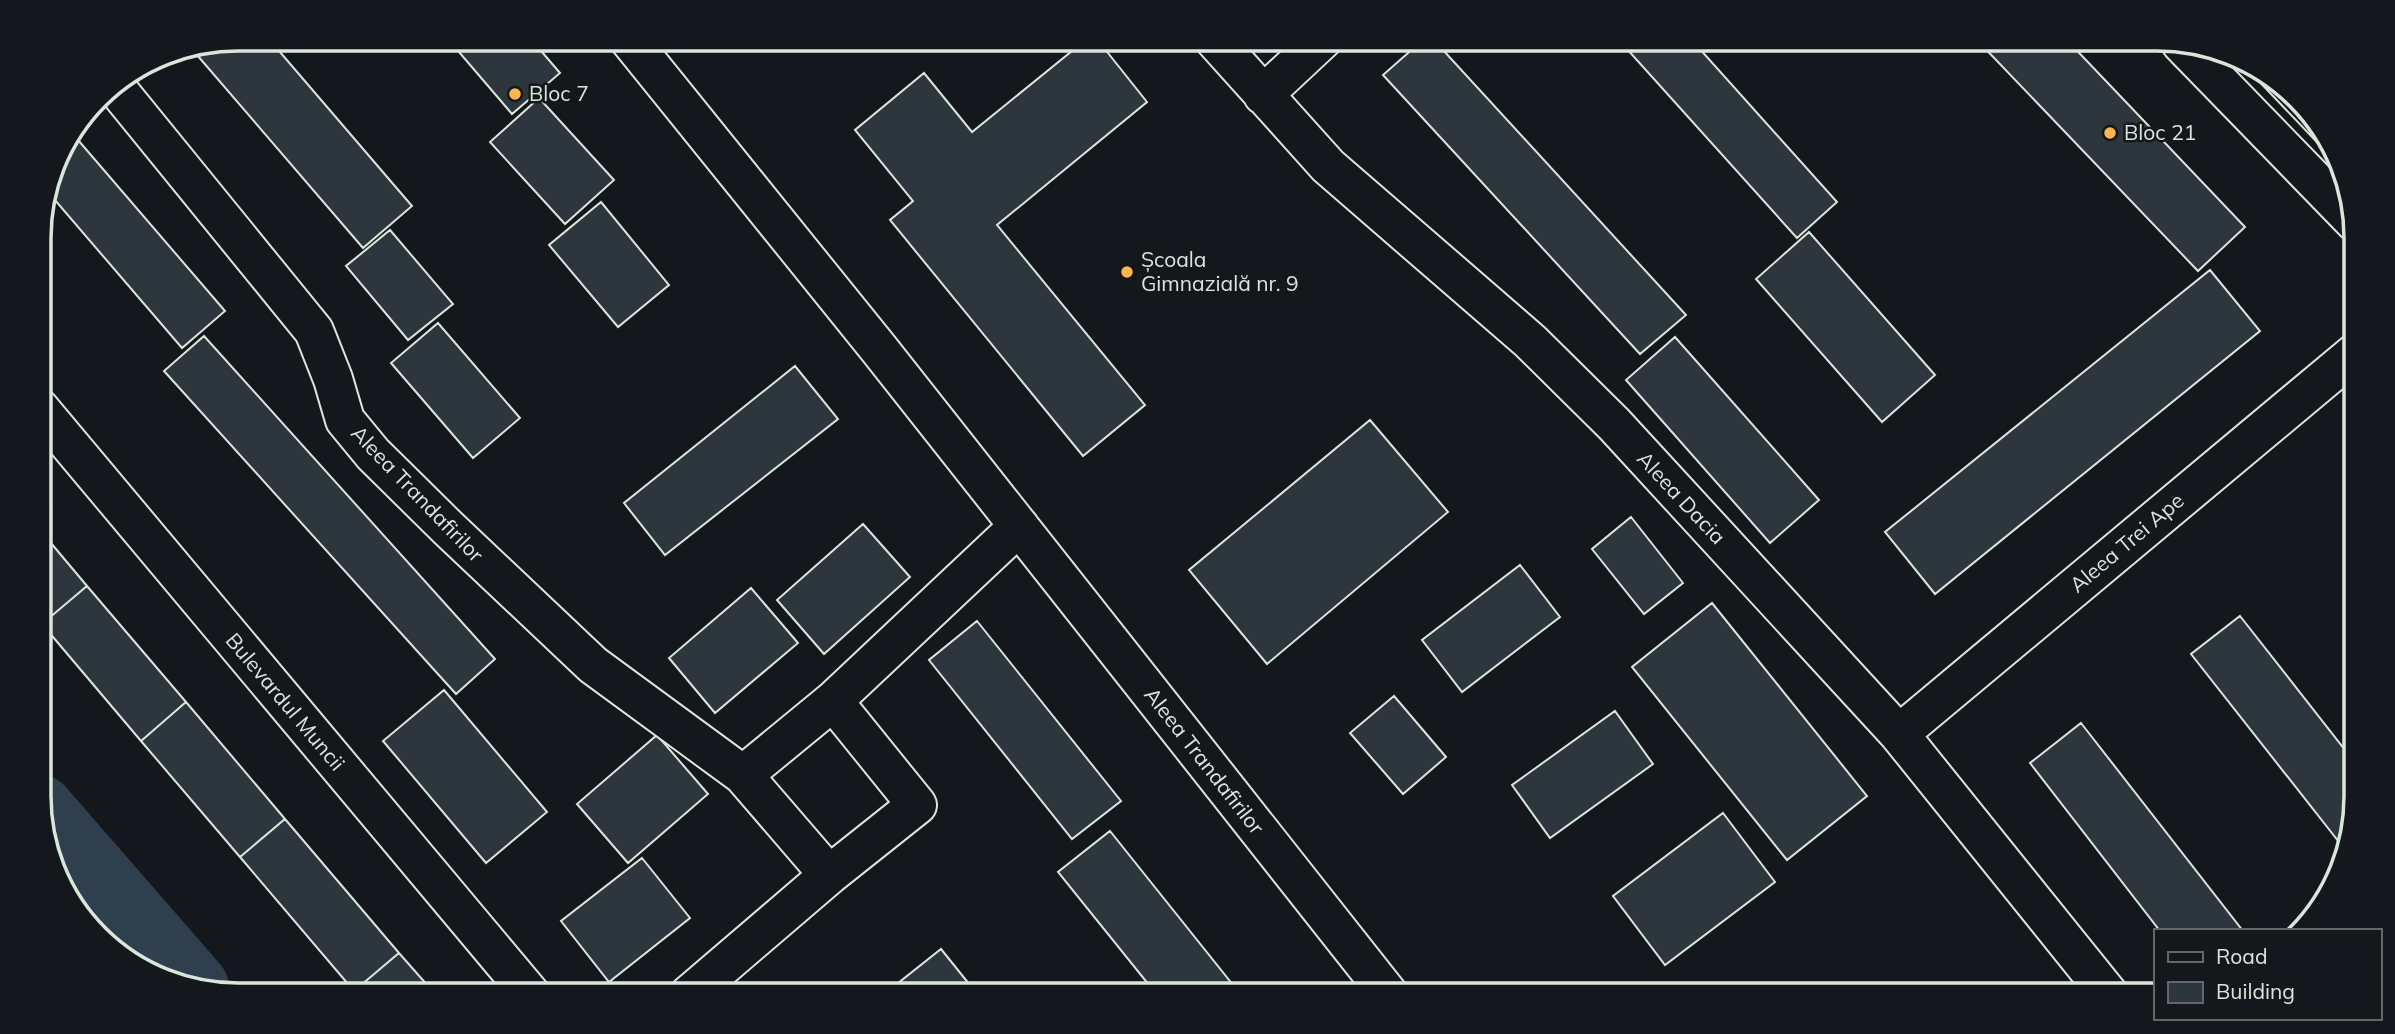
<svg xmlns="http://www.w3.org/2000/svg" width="2395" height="1034" viewBox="0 0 2395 1034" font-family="Mulish,sans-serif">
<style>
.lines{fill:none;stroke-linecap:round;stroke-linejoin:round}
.river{stroke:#2f3f4d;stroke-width:68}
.building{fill:#2c363c;stroke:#d8e6dc;stroke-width:2}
.minor-casing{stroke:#d8e6dc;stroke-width:42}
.major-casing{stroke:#d8e6dc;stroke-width:42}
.minor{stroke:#14181c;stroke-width:38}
.major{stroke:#14181c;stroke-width:38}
.tram{stroke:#d8e6dc;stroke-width:2}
.poi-dot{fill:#ffb74d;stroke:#14181c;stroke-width:2.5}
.labels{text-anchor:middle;stroke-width:5;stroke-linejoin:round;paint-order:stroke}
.poi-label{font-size:21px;fill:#d8e6dc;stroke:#14181c;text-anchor:start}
.street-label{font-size:21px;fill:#d8e6dc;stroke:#14181c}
.rim{fill:none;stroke:#d8e6dc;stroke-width:3.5}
</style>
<rect width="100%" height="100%" fill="#14181c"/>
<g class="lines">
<!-- river -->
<path class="river" d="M 40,809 L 195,987"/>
</g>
<!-- building -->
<path class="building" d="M 237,38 L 268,38 L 412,206 L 363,248 L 191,48 Z
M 447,38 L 530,38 L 560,73 L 512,114 Z
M 1088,38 L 1096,38 L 1147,102 L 997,225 L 1145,405 L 1083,456 L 890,220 L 913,201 L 855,130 L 924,73 L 972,132 Z
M 1425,38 L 1432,38 L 1686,315 L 1640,354 L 1383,75 Z
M 1617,38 L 1690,38 L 1837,202 L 1797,238 Z
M 1975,38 L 2065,38 L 2245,227 L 2198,271 Z
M 539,98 L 614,180 L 565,224 L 490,142 Z
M 72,133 L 225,311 L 182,348 L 48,192 L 59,150 Z
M 601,202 L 669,285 L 618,327 L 549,245 Z
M 390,230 L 453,304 L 408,340 L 346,266 Z
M 1809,232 L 1935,375 L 1882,422 L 1756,279 Z
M 2210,270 L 2260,331 L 1935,594 L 1885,532 Z
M 438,323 L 520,418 L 473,458 L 391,363 Z
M 204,336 L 495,659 L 456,694 L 164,371 Z
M 1675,337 L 1819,500 L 1770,543 L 1626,380 Z
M 795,366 L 838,419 L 665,555 L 624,503 Z
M 1370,420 L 1448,512 L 1267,664 L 1189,570 Z
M 1631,517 L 1683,583 L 1644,614 L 1592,549 Z
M 863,524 L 910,577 L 824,654 L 777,600 Z
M 40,530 L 87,586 L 42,624 L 40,621 Z
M 1520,565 L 1560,617 L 1462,692 L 1422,640 Z
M 87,586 L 186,702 L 141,741 L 42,624 Z
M 751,588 L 798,643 L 715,713 L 669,658 Z
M 1712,603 L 1867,796 L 1787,860 L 1632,667 Z
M 2240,616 L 2356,764 L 2356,797 L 2346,851 L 2191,654 Z
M 977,621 L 1121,801 L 1072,839 L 929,660 Z
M 444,690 L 547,812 L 486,863 L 383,741 Z
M 1394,696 L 1446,757 L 1403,794 L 1350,733 Z
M 186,702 L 285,819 L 240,857 L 141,741 Z
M 1615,711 L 1653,764 L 1550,838 L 1512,785 Z
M 2081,723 L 2243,931 L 2160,931 L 2030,763 Z
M 657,735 L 708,794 L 628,863 L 577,804 Z
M 1723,813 L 1775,882 L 1665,965 L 1613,896 Z
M 285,819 L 399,953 L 354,991 L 240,857 Z
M 1110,831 L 1241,995 L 1157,995 L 1058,872 Z
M 642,858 L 690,918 L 609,982 L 561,921 Z
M 941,949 L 978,995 L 898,995 L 892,988 Z
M 399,953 L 436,995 L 358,995 L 354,991 Z"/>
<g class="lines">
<defs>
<path id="minor" d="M 628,38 L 879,349 L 1389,995
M 1213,38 L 1328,166 L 1530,341 L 1614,424 L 1899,734 L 2109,995
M 113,84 L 314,331 L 333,379 L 345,420 L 373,454 L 448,528 L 593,665 L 743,775 L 829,875
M 1263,95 L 1324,38
M 39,408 L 531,995
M 1899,734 L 2355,353
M 743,775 L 833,701 L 1019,526
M 689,995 L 829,875 L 917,805 L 833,701"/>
<path id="major" d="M 2181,43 L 2355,222"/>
</defs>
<!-- minor casing -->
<use href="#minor" class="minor-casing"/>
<!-- major casing -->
<use href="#major" class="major-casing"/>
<!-- minor -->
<use href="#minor" class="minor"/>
<!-- major -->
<use href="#major" class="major"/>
<!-- tram -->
<path class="tram" d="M 2232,53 L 2333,159"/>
</g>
<!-- markers -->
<g class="poi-dot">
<circle cx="515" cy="94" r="7"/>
<circle cx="2110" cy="133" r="7"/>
<circle cx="1127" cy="272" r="7"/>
</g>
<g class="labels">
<!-- poi labels -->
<g class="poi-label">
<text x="529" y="101">Bloc 7</text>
<text x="2124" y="140">Bloc 21</text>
<text x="1141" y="267">Școala<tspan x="1141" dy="24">Gimnazială nr. 9</tspan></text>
</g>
<!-- street labels -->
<g class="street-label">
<text transform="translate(417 494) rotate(46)" y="7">Aleea Trandafirilor</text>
<text transform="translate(1681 498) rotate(47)" y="7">Aleea Dacia</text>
<text transform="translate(2127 543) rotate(-40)" y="7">Aleea Trei Ape</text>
<text transform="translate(285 702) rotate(50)" y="7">Bulevardul Muncii</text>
<text transform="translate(1204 761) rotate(52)" y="7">Aleea Trandafirilor</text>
</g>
</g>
<!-- crop -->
<path d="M0 0H2395V1034H0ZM238 51H2157A187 187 0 0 1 2344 238V796A187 187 0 0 1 2157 983H238A187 187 0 0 1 51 796V238A187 187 0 0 1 238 51Z" fill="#14181c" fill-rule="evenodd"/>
<path class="rim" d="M238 51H2157A187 187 0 0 1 2344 238V796A187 187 0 0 1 2157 983H238A187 187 0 0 1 51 796V238A187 187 0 0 1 238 51Z"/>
<!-- legend -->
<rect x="2154" y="929" width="228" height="91" fill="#14181c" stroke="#626a69" stroke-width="2"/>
<rect x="2168" y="952" width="35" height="10" fill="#14181c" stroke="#626a69" stroke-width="2"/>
<text x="2216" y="964" font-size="21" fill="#d8e6dc">Road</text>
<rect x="2168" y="982" width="35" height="21" fill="#2c363c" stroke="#626a69" stroke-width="2"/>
<text x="2216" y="999" font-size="21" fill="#d8e6dc">Building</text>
</svg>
